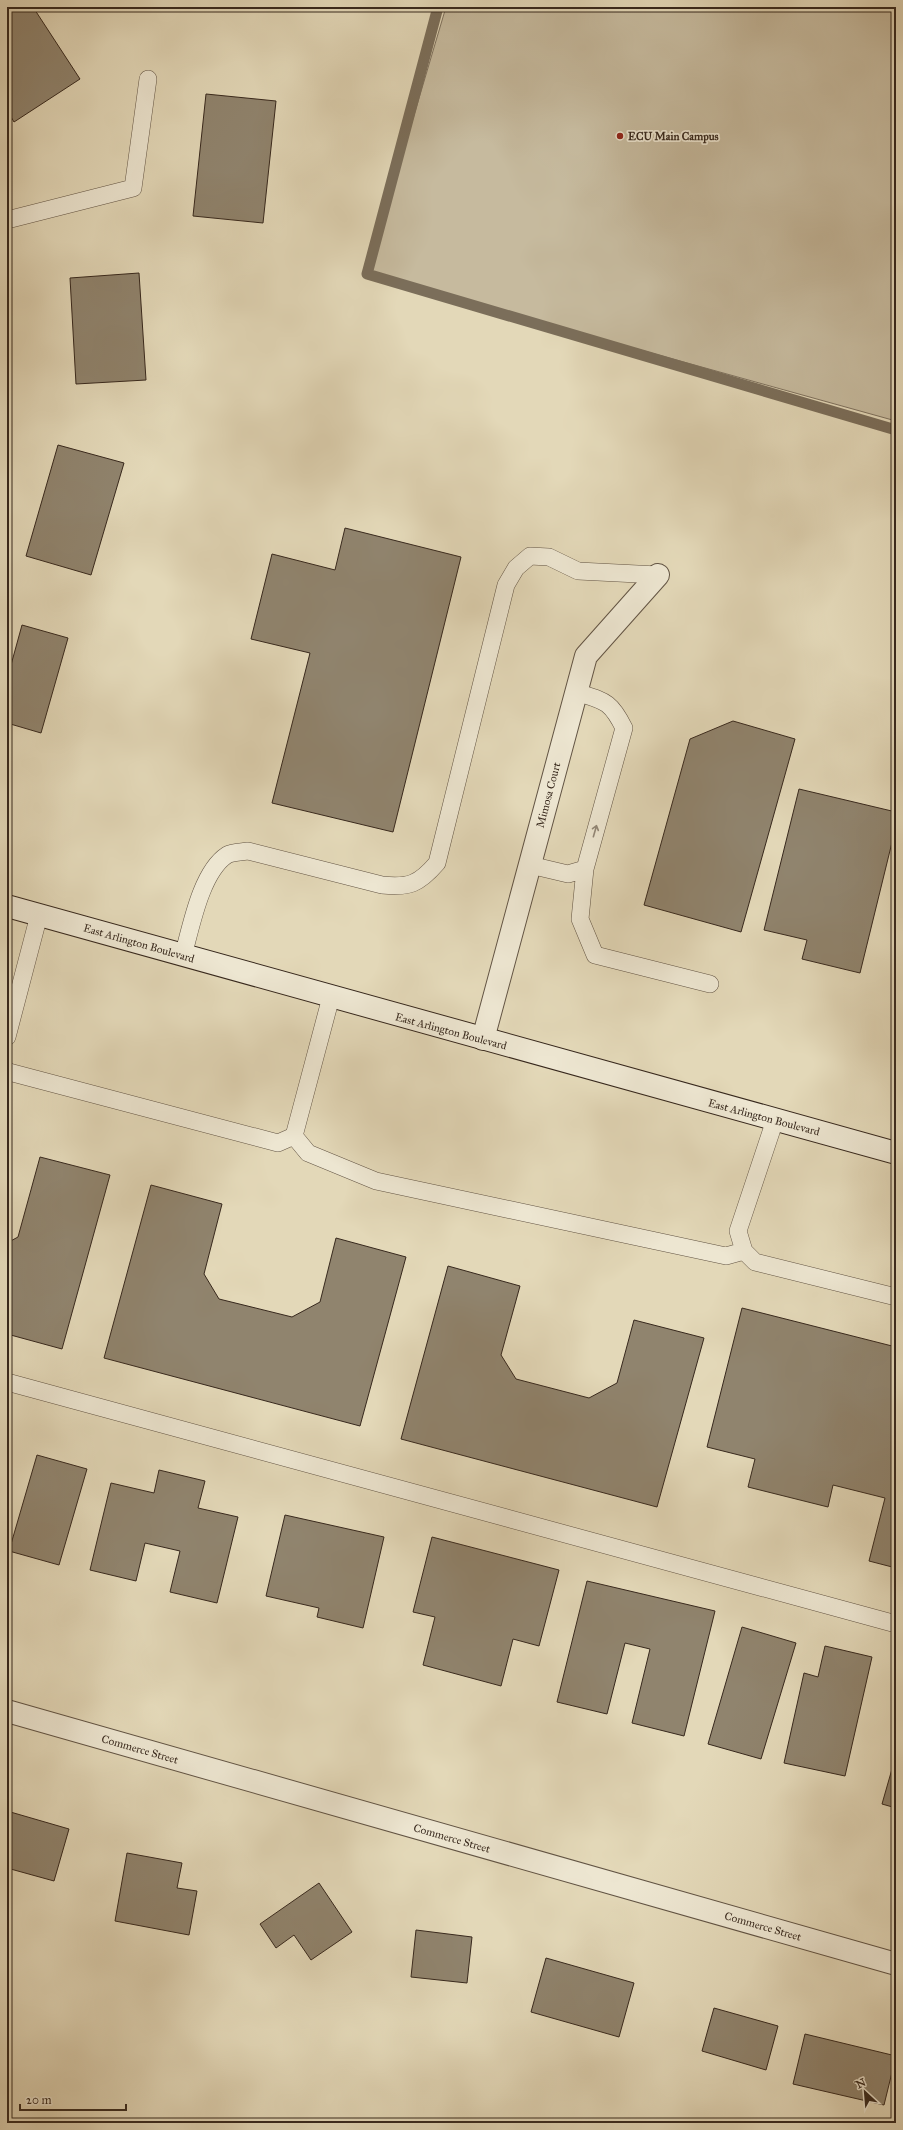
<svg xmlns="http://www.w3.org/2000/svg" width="903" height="2130" viewBox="0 0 903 2130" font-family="'IM FELL Great Primer',serif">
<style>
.green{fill:#c6ba9e;stroke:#7e715e}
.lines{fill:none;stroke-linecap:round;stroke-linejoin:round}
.stream{stroke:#7b6e5a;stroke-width:11}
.building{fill:#90846e;stroke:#37281d}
.lane-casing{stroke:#625444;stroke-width:18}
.street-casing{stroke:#625444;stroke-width:24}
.secondary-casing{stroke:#37281d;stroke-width:24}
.lane{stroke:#ede6d1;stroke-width:17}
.street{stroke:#ede6d1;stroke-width:22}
.secondary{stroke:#ede6d1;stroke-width:22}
.oneway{stroke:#928777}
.poi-dot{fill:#8f2418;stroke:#ede6d1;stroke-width:1.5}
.labels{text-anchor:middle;stroke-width:3.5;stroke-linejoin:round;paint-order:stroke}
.poi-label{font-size:11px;font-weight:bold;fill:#37281d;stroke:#ede6d1;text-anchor:start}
.street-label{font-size:11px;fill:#37281d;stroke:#ede6d1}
</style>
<rect width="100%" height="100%" fill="#e3d8b8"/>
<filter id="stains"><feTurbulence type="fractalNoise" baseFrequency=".005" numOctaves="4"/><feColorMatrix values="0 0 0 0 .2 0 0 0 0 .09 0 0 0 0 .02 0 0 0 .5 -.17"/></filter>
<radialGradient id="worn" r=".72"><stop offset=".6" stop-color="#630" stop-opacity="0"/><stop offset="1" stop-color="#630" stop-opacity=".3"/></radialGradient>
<!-- green -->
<path class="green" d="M 446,7 L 896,7 L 896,421 L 367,274 Z"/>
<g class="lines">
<!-- stream -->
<path class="stream" d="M 438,7 L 367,274 L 896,430"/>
</g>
<!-- building -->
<path class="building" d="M 7,7 L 33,7 L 80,79 L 14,122 L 7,110 Z
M 206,94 L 276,101 L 263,223 L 193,216 Z
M 139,273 L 146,380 L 76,384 L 70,278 Z
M 58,445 L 124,463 L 91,575 L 26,556 Z
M 345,528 L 461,557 L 393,832 L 272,803 L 310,653 L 251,639 L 272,554 L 335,570 Z
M 22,625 L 68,638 L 41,733 L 7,723 L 7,664 L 11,665 Z
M 733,721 L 795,739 L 741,932 L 644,905 L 690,739 Z
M 799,789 L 896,812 L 896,826 L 860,973 L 802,959 L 807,940 L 764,930 Z
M 40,1157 L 110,1175 L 62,1349 L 7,1334 L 7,1243 L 18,1237 Z
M 151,1185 L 222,1204 L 204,1274 L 219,1299 L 292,1317 L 320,1302 L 336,1238 L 406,1257 L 360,1426 L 104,1358 Z
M 448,1266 L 520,1286 L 501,1355 L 516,1379 L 589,1398 L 617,1383 L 634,1320 L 704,1338 L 657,1507 L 401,1439 Z
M 742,1308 L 896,1347 L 896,1568 L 869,1561 L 885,1498 L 833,1485 L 828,1507 L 748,1487 L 755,1459 L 707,1447 Z
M 37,1455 L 87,1469 L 59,1565 L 9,1551 Z
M 159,1470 L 205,1481 L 198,1508 L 238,1517 L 217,1603 L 170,1592 L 180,1551 L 145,1543 L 136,1581 L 90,1570 L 111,1483 L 154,1493 Z
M 285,1515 L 384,1537 L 363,1628 L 317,1617 L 319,1608 L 266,1596 Z
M 432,1537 L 559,1570 L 539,1646 L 513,1639 L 501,1686 L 423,1665 L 435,1617 L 413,1612 Z
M 587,1581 L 715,1611 L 684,1736 L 632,1723 L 650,1649 L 625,1643 L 607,1714 L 557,1702 Z
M 742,1627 L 796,1643 L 761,1759 L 708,1744 Z
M 825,1646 L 872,1657 L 845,1776 L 784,1763 L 804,1673 L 818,1677 Z
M 896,1755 L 896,1808 L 882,1804 Z
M 7,1811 L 69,1829 L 54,1881 L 7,1868 Z
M 127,1853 L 182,1863 L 177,1888 L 197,1891 L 189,1935 L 115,1921 Z
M 319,1883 L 352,1932 L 311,1960 L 294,1935 L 276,1948 L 260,1924 Z
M 416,1930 L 472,1937 L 467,1983 L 411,1977 Z
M 546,1958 L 634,1983 L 619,2037 L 531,2012 Z
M 714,2008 L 778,2026 L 766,2070 L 702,2051 Z
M 805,2034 L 896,2056 L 884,2105 L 793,2084 Z"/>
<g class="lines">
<defs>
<path id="lane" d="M 7,220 L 133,188 L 148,79
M 576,692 C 604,701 610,700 624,728 L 585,869 L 580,919 L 595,955 L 710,984
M 530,865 L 568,874 L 585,869
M 183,956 C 191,927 201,872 227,855 C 232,852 242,852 248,851 L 382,885 C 409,888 419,884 437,863 L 506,585 L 516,568 L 530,556 L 549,557 L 578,571 L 658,575
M 331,997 L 294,1136 L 308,1153 L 376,1181 L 726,1256 L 744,1251
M 7,1037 L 39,915
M 7,1070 L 9,1072 L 278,1143 L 294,1136
M 775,1120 L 738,1231 L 744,1251 L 755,1262 L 896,1297
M 7,1382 L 896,1624"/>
<path id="street" d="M 483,1039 L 586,656 L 658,575
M 7,1711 L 896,1964"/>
<path id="secondary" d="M 7,906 L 896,1153"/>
</defs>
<!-- lane casing -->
<use href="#lane" class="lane-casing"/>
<!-- street casing -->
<use href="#street" class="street-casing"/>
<!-- secondary casing -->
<use href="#secondary" class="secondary-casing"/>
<!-- lane -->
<use href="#lane" class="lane"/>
<!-- street -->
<use href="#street" class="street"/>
<!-- secondary -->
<use href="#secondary" class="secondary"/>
</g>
<!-- one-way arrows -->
<defs><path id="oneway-shaft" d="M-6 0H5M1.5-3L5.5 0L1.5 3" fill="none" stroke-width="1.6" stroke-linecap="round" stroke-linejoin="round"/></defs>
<use class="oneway" href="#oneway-shaft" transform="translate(595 831) rotate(-74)"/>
<!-- markers -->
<circle class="poi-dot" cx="620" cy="136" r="4"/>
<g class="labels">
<!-- poi labels -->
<g class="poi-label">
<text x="628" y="140">ECU Main Campus</text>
</g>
<!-- street labels -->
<g class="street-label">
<text transform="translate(548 795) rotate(-75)" y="4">Mimosa Court</text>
<text transform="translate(139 943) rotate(16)" y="4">East Arlington Boulevard</text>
<text transform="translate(451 1031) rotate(15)" y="4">East Arlington Boulevard</text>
<text transform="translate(764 1117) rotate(15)" y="4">East Arlington Boulevard</text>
<text transform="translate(140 1749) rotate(16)" y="4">Commerce Street</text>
<text transform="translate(452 1838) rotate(16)" y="4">Commerce Street</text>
<text transform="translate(763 1926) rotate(16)" y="4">Commerce Street</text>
</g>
</g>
<!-- margin -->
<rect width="903" height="2130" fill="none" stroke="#e3d8b8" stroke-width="24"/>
<rect x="8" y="8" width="887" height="2114" fill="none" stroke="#37281d" stroke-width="2"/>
<rect x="12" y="12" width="879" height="2106" fill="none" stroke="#37281d"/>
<!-- north arrow -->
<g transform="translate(865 2092) rotate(334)" stroke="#ede6d1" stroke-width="3" paint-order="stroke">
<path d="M0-3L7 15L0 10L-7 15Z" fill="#37281d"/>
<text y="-6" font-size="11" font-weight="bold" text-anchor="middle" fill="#37281d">N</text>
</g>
<!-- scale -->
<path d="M20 2104v6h106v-6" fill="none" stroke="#37281d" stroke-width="2"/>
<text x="26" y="2104" font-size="12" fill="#37281d" stroke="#ede6d1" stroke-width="3" paint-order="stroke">20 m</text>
<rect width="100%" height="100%" filter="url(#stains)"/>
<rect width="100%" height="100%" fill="url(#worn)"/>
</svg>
